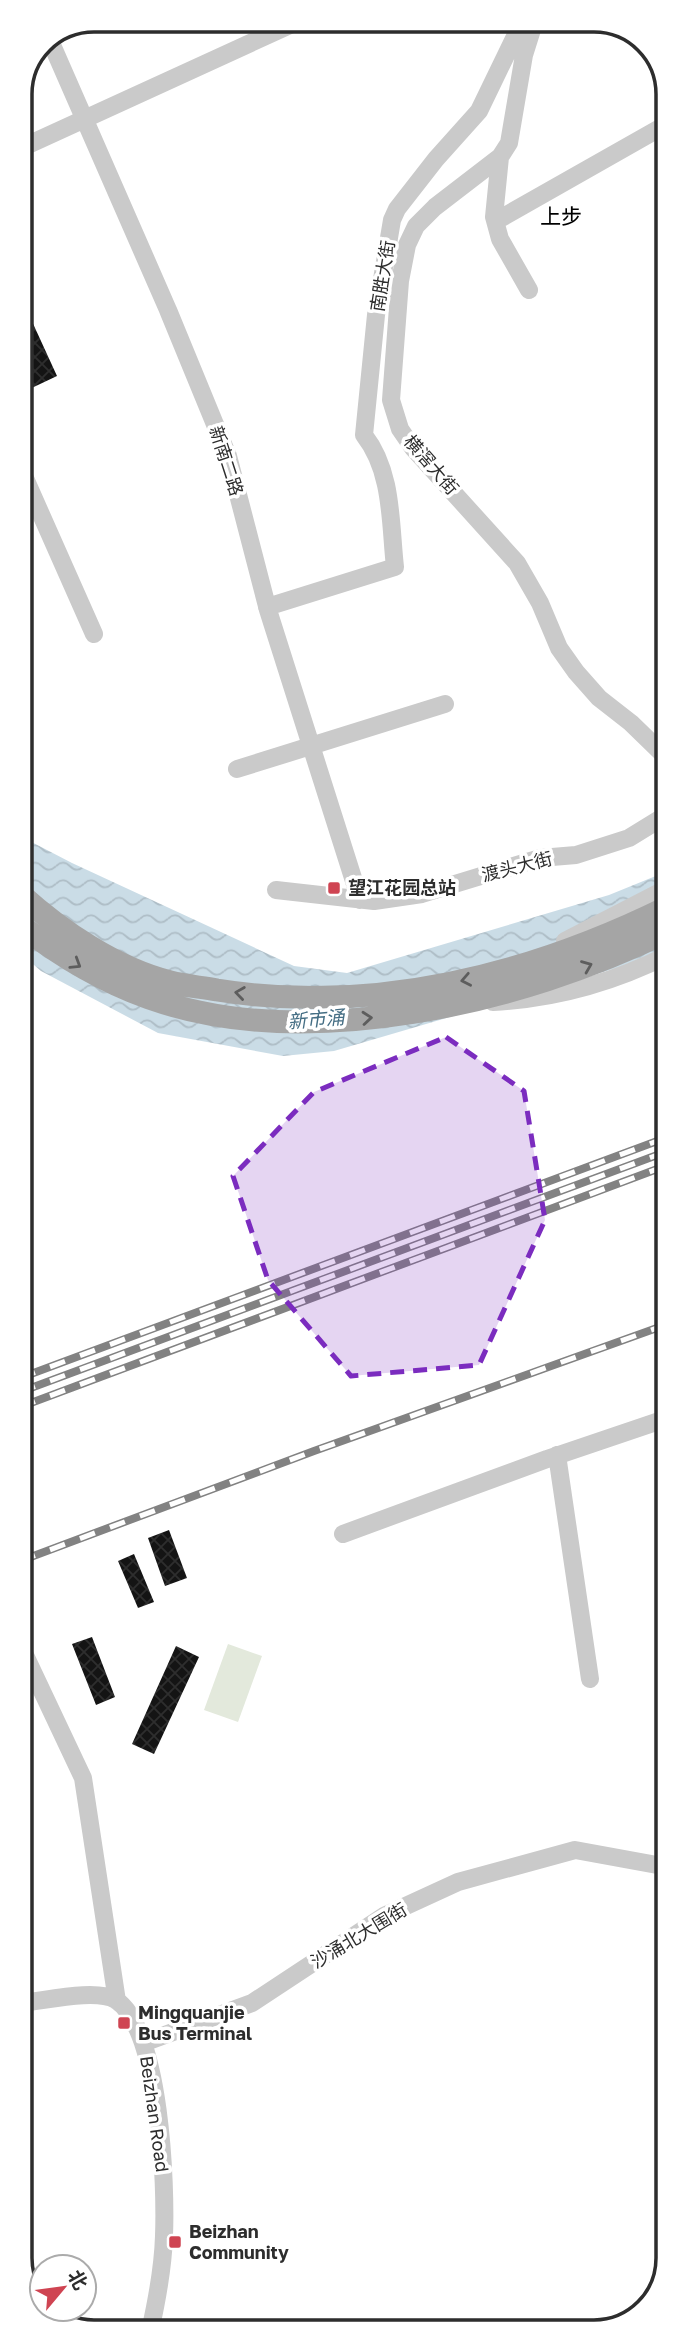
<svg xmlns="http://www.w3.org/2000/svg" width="688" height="2351" viewBox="0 0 688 2351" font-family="'Golos Text','Noto Sans SC',sans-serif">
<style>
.grass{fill:#e3e9dc}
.water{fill:url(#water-waves)}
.building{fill:url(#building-cross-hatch)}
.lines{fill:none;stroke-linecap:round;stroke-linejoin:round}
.minor{stroke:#cacaca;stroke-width:18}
.major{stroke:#a5a5a5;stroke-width:23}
.rail-casing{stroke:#828282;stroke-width:8}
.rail{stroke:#fff;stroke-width:5;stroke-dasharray:16;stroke-linecap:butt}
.oneway{stroke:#5d5d5d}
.marked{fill:#7b2cbf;fill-opacity:0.2;stroke:#7b2cbf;stroke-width:5;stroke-dasharray:14 9;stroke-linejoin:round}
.poi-dot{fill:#cf4452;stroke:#fff;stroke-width:2.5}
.labels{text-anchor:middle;stroke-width:7;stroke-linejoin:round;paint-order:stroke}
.street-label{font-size:18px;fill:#2d2d2d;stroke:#fff}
.poi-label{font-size:18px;font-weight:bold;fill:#2d2d2d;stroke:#fff;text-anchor:start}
.water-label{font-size:19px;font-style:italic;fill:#456e84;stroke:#fff}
.quarter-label{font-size:21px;fill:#000;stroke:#fff}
.rim{fill:none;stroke:#2d2d2d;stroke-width:3.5}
</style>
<defs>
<pattern id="water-waves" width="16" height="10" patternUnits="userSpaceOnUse" patternTransform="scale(1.75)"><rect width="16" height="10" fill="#cadce6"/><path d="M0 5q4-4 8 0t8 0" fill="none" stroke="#aebdc6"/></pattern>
<pattern id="building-cross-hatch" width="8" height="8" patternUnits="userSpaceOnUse" patternTransform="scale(1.75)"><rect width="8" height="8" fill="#141414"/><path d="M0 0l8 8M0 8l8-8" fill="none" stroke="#2e2e2e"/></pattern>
</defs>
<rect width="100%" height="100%" fill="#fff"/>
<!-- grass -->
<path class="grass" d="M 228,1644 L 262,1656 L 238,1722 L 204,1710 Z"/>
<!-- water -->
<path class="water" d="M 20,836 L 72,863 L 294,966 L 347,973 L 609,895 L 668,871 L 668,953 L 334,1051 L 283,1056 L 158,1033 L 41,971 L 20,953 Z"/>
<!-- building -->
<path class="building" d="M 19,293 L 57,376 L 19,394 Z
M 169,1530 L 187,1578 L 165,1586 L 148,1538 Z
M 134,1554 L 154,1602 L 138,1608 L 118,1561 Z
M 92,1637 L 115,1697 L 96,1705 L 72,1644 Z
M 176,1646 L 199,1657 L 154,1754 L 132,1744 Z"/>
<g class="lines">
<!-- minor -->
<path class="minor" d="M 535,20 L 524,55 L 509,143 L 500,157 L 435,207 L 416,226 L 407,245 L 400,281 L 391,400 L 400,429 L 413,448 L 517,563 L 540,603 L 559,648 L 576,672 L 599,698 L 631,723 L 668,759
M 49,38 L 168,310 L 228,456 L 268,610 L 360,900
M 19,149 L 303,19
M 500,157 L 494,217 L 500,239 L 529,290
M 496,221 L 667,124
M 20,467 L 94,634
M 267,607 L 395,567 C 390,523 393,472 364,435 L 376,315 L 392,220 L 397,209 L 436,159 L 479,111 L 523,20
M 237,769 L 445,704
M 276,890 L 374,901 L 422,894 L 540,858 L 576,855 L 629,838 L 668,814
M 565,941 L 668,888
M 493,1002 C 553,999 614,982 668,955
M 557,1455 L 590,1679
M 343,1534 L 547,1459 L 668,1418
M 24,1653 L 83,1778 L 117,2001
M 21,2003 C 44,2001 96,1988 116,2000 C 161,2030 166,2185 164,2236 C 163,2268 157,2300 150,2331
M 143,2043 L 252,2003 L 384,1916 L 458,1882 L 575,1850 L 668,1867"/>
<!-- major -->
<path class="major" d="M 20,894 C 61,931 115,968 170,982 C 185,986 201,987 217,990 C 372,1015 528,976 668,907
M 20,925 C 60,956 101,981 149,998 C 307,1054 521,1003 668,931"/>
<defs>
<path id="rail" d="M 20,1378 L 668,1137
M 20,1392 L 668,1151
M 20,1407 L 668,1165
M 20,1561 L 314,1451 L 668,1324"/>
</defs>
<!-- rail casing -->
<use href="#rail" class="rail-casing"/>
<!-- rail -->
<use href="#rail" class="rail"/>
</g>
<!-- one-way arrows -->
<defs><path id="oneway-chevron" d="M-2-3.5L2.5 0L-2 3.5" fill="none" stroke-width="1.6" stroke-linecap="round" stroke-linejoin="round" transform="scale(1.75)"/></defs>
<g class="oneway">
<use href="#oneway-chevron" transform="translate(76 964) rotate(32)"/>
<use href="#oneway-chevron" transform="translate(587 966) rotate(-22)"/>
<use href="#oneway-chevron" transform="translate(466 980) rotate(169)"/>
<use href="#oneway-chevron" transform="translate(240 993) rotate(-172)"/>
<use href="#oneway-chevron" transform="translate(367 1018) rotate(-5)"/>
</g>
<!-- marked area -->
<path class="marked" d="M 446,1037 L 524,1091 L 545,1220 L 479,1365 L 351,1376 L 268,1280 L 233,1176 L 314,1092 Z"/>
<!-- markers -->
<g class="poi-dot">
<rect x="327" y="881" width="14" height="14" rx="3.5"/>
<rect x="117" y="2016" width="14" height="14" rx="3.5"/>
<rect x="168" y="2235" width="14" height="14" rx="3.5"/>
</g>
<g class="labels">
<!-- street labels -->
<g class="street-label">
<text transform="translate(383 276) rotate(-81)" y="6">南胜大街</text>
<text transform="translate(226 461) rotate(72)" y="6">新南二路</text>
<text transform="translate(431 465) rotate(49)" y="6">横滘大街</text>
<text transform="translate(517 867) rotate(-14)" y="6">渡头大街</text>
<text transform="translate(359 1936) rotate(-31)" y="6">沙涌北大围街</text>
<text transform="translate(154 2114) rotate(82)" y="6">Beizhan Road</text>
</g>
<!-- poi labels -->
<g class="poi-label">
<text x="348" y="894">望江花园总站</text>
<text x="138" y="2019">Mingquanjie<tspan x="138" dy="21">Bus Terminal</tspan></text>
<text x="189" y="2238">Beizhan<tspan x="189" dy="21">Community</tspan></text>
</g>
<!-- water labels -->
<g class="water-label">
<text transform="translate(316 1019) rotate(-5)" y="7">新市涌</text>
</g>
<!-- quarter labels -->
<g class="quarter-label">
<text x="561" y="224">上步</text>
</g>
</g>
<!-- crop -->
<path d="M0 0H688V2351H0ZM94 32H594A62 62 0 0 1 656 94V2258A62 62 0 0 1 594 2320H94A62 62 0 0 1 32 2258V94A62 62 0 0 1 94 32Z" fill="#fff" fill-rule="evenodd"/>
<path class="rim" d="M94 32H594A62 62 0 0 1 656 94V2258A62 62 0 0 1 594 2320H94A62 62 0 0 1 32 2258V94A62 62 0 0 1 94 32Z"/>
<!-- north arrow -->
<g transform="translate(63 2288) rotate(61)"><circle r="33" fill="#ffffff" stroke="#ababab" stroke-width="2"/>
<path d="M0-5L12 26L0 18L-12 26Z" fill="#cf4452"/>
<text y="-10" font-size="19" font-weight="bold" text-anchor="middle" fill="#2d2d2d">北</text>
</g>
</svg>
